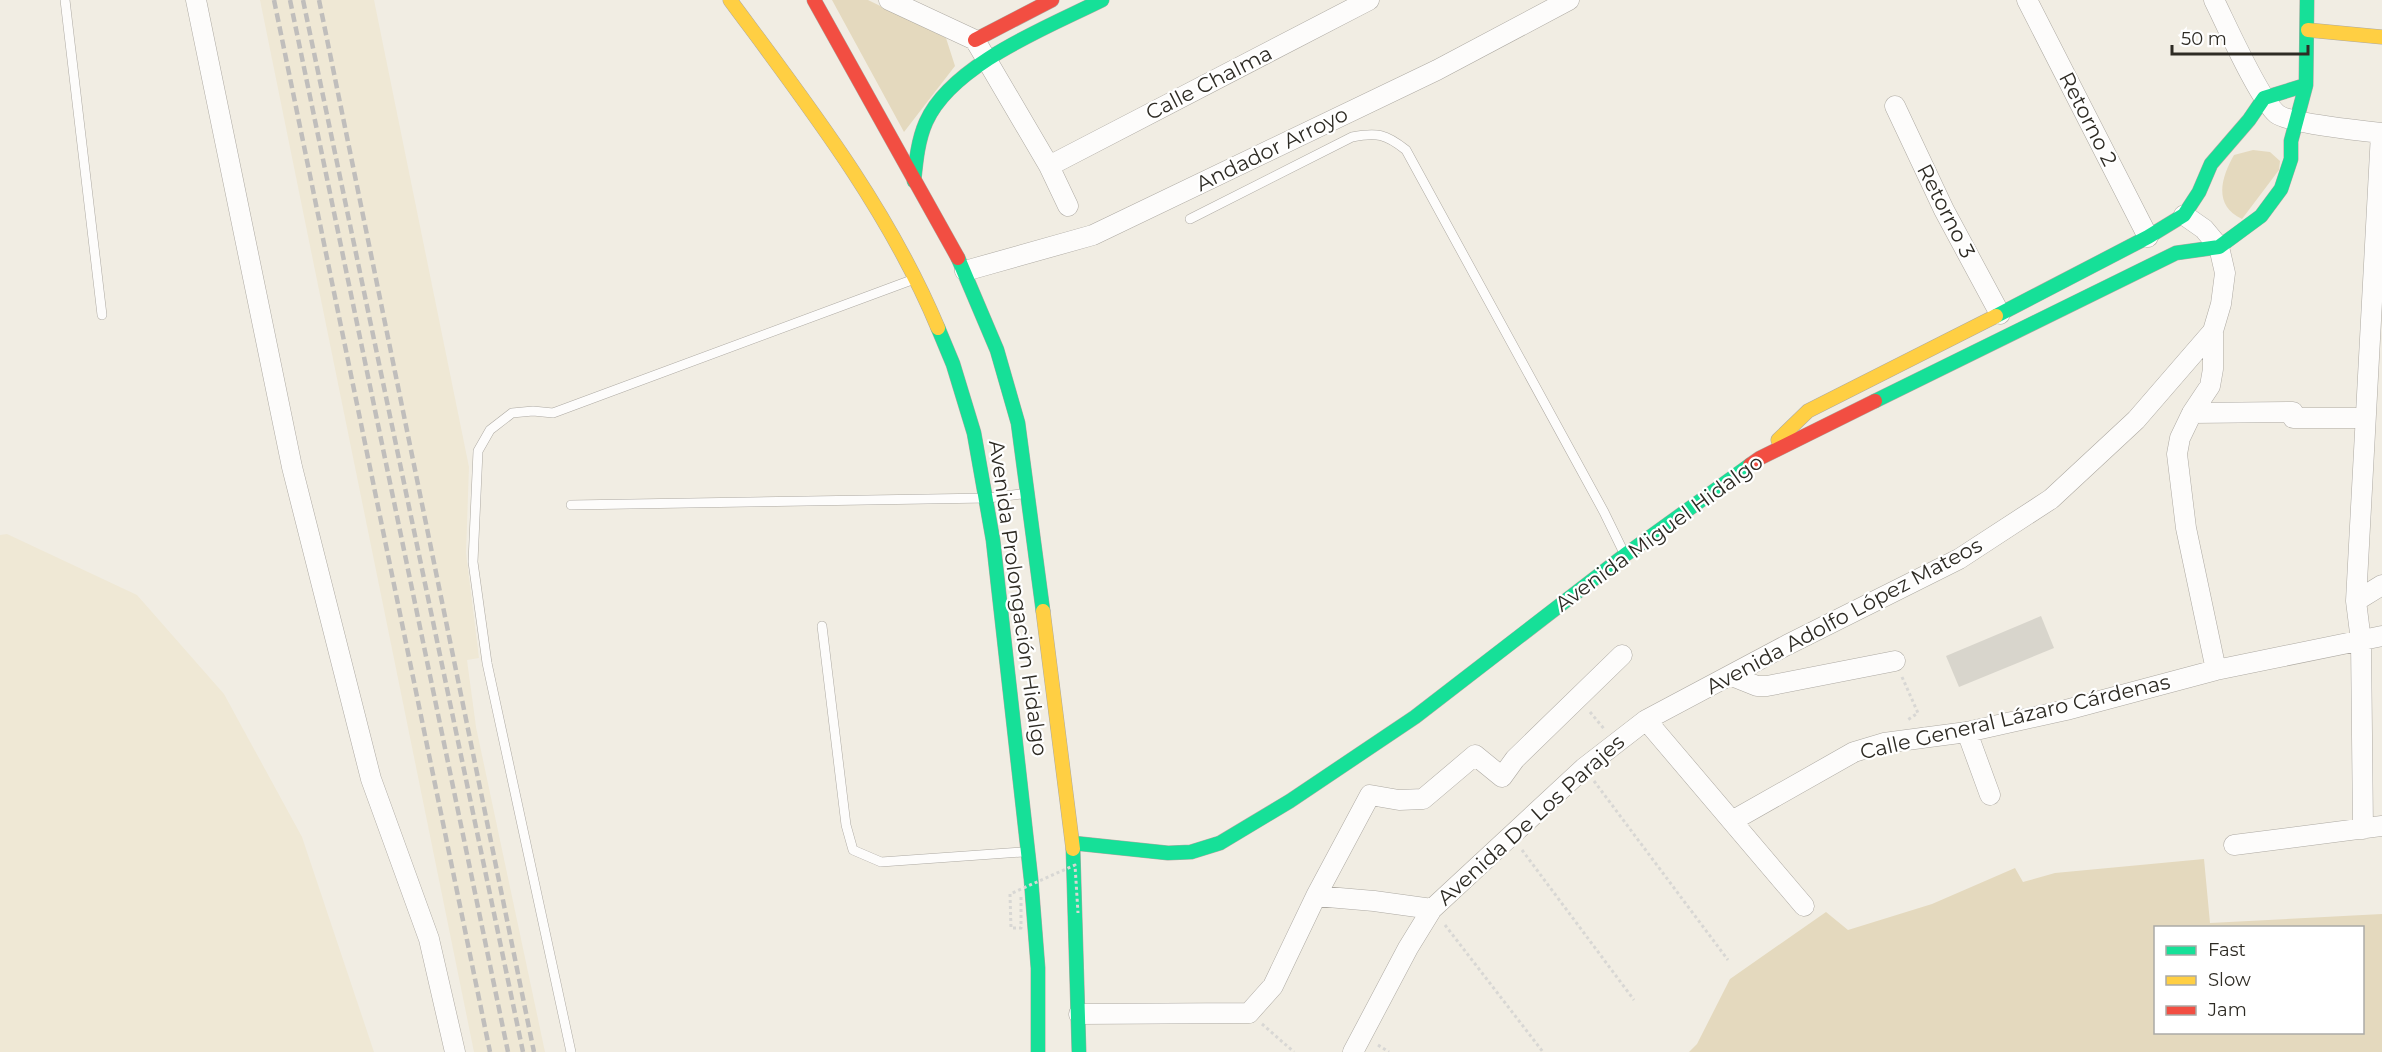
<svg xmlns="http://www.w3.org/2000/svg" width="2382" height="1052" viewBox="0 0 2382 1052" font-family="Montserrat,sans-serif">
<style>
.built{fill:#efe8d5}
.green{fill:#e4d9be;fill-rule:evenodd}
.building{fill:#d8d5cc}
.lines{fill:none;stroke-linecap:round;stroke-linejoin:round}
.lane-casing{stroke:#ada9a2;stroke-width:10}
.street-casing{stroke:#ada9a2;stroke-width:21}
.fast-casing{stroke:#ada9a2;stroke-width:15}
.slow-casing{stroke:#ada9a2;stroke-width:15}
.jam-casing{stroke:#ada9a2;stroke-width:15}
.path{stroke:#d8d7d4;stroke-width:3;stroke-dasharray:3 3;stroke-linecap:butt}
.lane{stroke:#fdfcfb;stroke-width:9}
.street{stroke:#fdfcfb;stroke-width:20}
.fast{stroke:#16e098;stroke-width:14}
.slow{stroke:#ffcf43;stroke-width:14}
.jam{stroke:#f24e42;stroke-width:14}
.rail{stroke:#c0bebc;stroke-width:4.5;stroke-dasharray:9 4.5;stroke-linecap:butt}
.path-bridge{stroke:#d8d7d4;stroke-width:3;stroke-dasharray:3 3;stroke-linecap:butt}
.labels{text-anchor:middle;stroke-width:4.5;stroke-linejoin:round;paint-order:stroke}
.street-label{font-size:21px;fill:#2e2b24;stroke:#fff}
</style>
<rect width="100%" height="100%" fill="#f1ede3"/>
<!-- built -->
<path class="built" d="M 260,0 L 374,0 L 469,467 L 466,553 L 479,658 L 467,660 L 476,727 L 545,1052 L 474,1052 Z
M 7,534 L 137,595 L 224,694 L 302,837 L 374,1052 L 0,1052 L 0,535 Z"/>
<!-- green -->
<path class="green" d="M 832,0 L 868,0 L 946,38 L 955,66 L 904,132 Z
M 2253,150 L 2270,152 L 2280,161 L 2279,170 L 2242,219 C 2213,205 2221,178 2234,155 Z
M 2204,859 L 2210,923 L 2382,914 L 2382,1052 L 1689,1052 L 1697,1044 L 1730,979 L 1826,912 L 1848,930 L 1932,904 L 2015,868 L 2023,882 L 2055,873 ZM 2156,928 L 2362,928 L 2362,1032 L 2156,1032 Z"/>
<!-- building -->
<path class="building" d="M 2041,616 L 2054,648 L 1959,687 L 1946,656 Z"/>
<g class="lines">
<defs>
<path id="lane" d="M 65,0 L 102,315
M 1190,219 L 1352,137 C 1377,132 1386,134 1406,150 L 1604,512 L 1624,553
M 571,505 L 988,498 L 1021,494
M 822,626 L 846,825 L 853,850 L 881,862 L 1023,852
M 571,1052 L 487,663 L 473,562 L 478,451 L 490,430 L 512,413 L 533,411 L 553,413 L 909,281"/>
<path id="street" d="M 196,0 L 292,467 L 371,779 L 429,939 L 455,1052
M 889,0 L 975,40 L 1049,166 L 1068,206
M 2027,0 L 2148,237
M 2214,0 C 2226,24 2259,99 2277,114 C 2288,123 2363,131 2382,133
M 1895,106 L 1944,210 L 2000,314
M 1049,166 L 1369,0
M 965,271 L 1093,235 L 1437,70 L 1569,0
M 2213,331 L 2213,369 L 2210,386 L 2192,413 L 2180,438 L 2177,454 L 2186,528 L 2216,670
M 2192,413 L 2293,412 L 2293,418 L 2365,418
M 2356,601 L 2382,585
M 1732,676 L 1757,686 L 1767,686 L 1895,661
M 1646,720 L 1804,906
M 1967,732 L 1990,795
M 1732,821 L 1854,752 L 1884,743 L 1967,732 L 2066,710 L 2216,670 L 2382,636
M 2363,829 L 2361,641 L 2356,601 L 2381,133
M 2234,845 L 2382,826
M 1316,896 L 1374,901 L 1432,909
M 1079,1014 L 1249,1013 L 1273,986 L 1316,896 L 1370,795 L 1399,800 L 1423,799 L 1475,755 L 1502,777 L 1515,759 L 1622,655
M 1353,1052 L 1408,948 L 1432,909 L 1584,768 L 1646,720 L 1787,645 L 1959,559 L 2051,499 L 2136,420 L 2213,331 L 2221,304 L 2225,273 L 2219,247 L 2204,229 L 2184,215"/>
<path id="fast" d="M 914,181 C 916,161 918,140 926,122 C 952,64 1048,27 1102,0
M 958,258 L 997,350 L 1018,423 L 1043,611
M 1996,316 L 2148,237 L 2184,215 L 2199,192 L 2211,164 L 2249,120 L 2264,98 L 2306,85
M 938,328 L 953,364 L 974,433 L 993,540 L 1031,879 L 1038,968 L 1038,1052
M 1875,401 L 2176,253 L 2219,247 L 2261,216 L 2281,189 L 2291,159 L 2291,141 L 2306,85 L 2307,0
M 1073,843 L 1168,853 L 1191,852 L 1220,843 L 1290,801 L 1415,717 L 1625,555 L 1750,465
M 1073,849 L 1079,1052"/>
<path id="slow" d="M 730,0 C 807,104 888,208 938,328
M 2308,30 L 2382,37
M 1778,440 L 1808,411 L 1996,316
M 1043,611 L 1073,849"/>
<path id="jam" d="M 814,0 L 958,258
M 975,40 L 1052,0
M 1750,465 L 1760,458 L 1875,401"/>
</defs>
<!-- lane casing -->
<use href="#lane" class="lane-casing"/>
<!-- street casing -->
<use href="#street" class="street-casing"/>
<!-- fast casing -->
<use href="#fast" class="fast-casing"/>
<!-- slow casing -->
<use href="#slow" class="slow-casing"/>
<!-- jam casing -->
<use href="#jam" class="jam-casing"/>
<!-- path -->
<path class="path" d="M 1902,677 L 1918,713 L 1906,721
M 1590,712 L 1605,730
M 1594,781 L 1728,960
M 1522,850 L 1634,1000
M 1445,925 L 1543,1052
M 1262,1024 L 1294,1052
M 1378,1045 L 1389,1052"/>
<!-- lane -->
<use href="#lane" class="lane"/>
<!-- street -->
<use href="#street" class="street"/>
<!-- fast -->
<use href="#fast" class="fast"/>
<!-- slow -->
<use href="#slow" class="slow"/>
<!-- jam -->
<use href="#jam" class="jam"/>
<!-- rail -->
<path class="rail" d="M 274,0 L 490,1052
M 290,0 L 508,1052
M 303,0 L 523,1052
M 319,0 L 534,1052"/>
<!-- path-bridge -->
<path class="path-bridge" d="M 1021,897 L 1021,928 L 1011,928 L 1010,894 L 1075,865 L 1078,913"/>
</g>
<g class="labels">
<!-- street labels -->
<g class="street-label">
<text transform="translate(1209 83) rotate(-27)" y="7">Calle Chalma</text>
<text transform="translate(2088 119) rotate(63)" y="7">Retorno 2</text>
<text transform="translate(1272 149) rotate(-26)" y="7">Andador Arroyo</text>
<text transform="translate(1946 211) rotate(63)" y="7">Retorno 3</text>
<text transform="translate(1659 533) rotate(-36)" y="7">Avenida Miguel Hidalgo</text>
<text transform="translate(1018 598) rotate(82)" y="7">Avenida Prolongación Hidalgo</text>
<text transform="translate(1844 616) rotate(-28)" y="7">Avenida Adolfo López Mateos</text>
<text transform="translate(2015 717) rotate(-13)" y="7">Calle General Lázaro Cárdenas</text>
<text transform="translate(1531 820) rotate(-42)" y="7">Avenida De Los Parajes</text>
</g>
</g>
<!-- legend -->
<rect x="2154" y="926" width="210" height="108" fill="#ffffff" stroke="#abaaa7" stroke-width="1.5"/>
<rect x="2166" y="946" width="30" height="9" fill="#16e098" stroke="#abaaa7" stroke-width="1.5"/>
<text x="2208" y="956" font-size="18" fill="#2e2b24">Fast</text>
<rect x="2166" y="976" width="30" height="9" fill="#ffcf43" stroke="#abaaa7" stroke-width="1.5"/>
<text x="2208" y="986" font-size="18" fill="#2e2b24">Slow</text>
<rect x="2166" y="1006" width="30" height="9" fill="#f24e42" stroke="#abaaa7" stroke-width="1.5"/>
<text x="2208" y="1016" font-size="18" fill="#2e2b24">Jam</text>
<!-- scale -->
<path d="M2172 45v9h136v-9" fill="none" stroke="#2e2b24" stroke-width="3"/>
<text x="2181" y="45" font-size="18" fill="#2e2b24" stroke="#ffffff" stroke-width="4.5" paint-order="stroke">50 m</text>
</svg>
